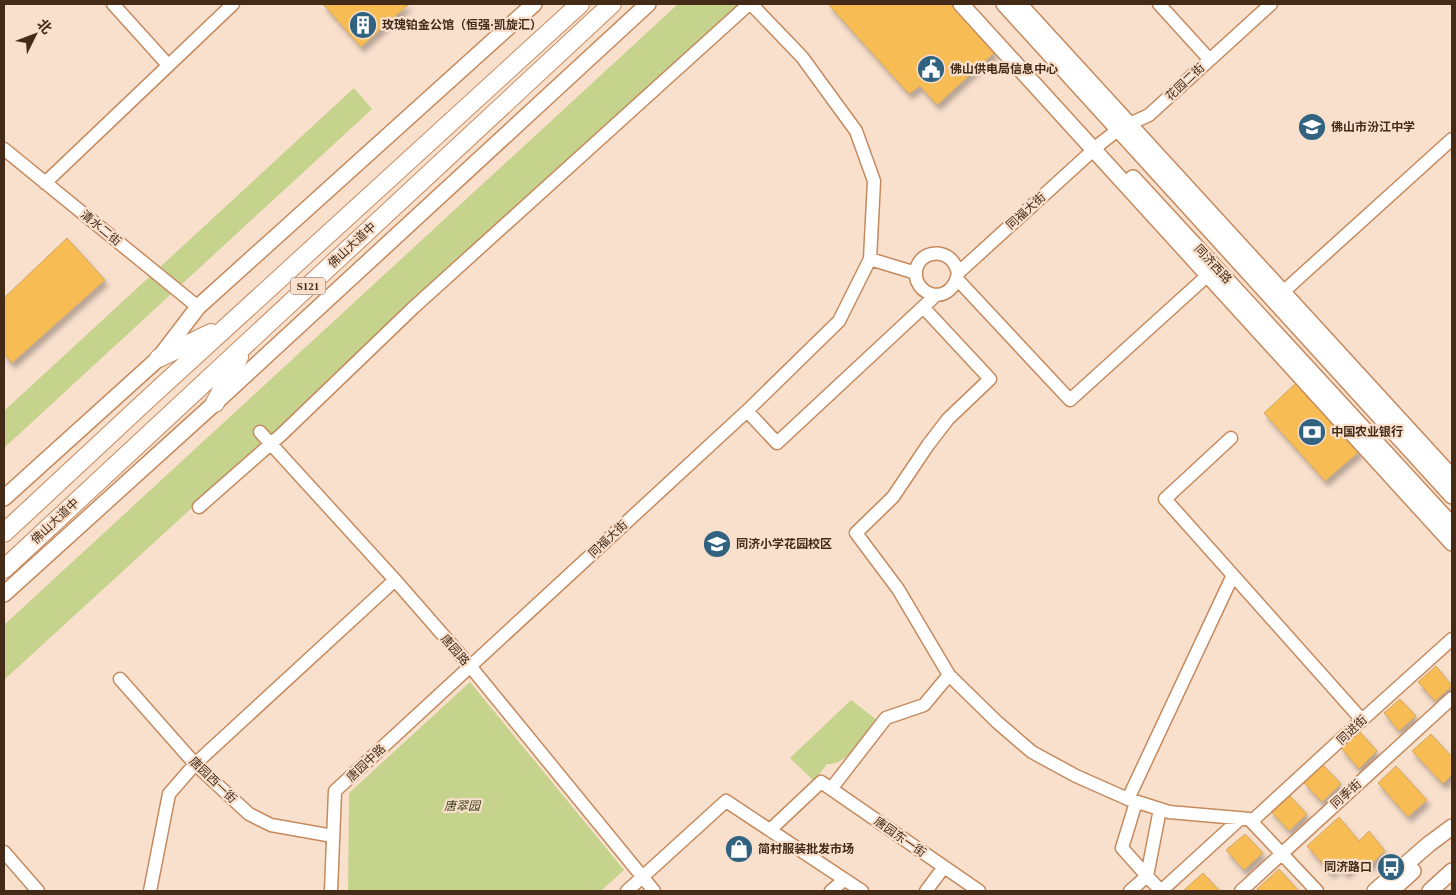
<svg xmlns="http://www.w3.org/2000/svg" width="1456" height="895" viewBox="0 0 1456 895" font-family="'Times New Roman','Noto Sans SC',serif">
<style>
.green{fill:#c5d38d}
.building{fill:#f8bc55;stroke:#cfa768;filter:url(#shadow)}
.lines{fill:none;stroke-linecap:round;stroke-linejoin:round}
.minor-casing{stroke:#c58a5e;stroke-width:15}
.major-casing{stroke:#c58a5e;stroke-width:18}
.highway-casing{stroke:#c58a5e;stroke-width:20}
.minor{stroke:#fff;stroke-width:12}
.major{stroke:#fff;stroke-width:15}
.highway{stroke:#fff;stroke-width:18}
.labels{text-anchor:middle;stroke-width:4.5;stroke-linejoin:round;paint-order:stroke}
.shield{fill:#f9e0cd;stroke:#7a614e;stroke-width:1}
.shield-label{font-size:11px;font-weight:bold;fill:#432b18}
.poi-label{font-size:12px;font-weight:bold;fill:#432b18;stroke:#f9e0cd;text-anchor:start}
.street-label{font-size:12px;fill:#432b18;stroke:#f9e0cd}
.park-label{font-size:12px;font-style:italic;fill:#3a4215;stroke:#f9e0cd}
</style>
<defs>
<filter id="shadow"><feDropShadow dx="3" dy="5.5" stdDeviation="2.5" flood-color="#0004"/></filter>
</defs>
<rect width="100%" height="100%" fill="#f9e0cd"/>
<!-- green -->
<path class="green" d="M 678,4 L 742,4 L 4,680 L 4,625 Z
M 354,88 L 372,109 L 4,448 L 4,411 Z
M 470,682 L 624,870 L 601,891 L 348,891 L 349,793 Z
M 851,700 L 877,720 C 866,734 847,766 827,764 L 814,781 L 790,758 Z"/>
<!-- building -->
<path class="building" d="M 323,4 L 409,4 L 361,47 Z
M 828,4 L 951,4 L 995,52 L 937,105 L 920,86 L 909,94 Z
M 67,238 L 105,280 L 12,363 L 4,354 L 4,298 Z
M 1297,382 L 1360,451 L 1325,481 L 1264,413 Z
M 1436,666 L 1452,686 L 1435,701 L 1418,682 Z
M 1400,699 L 1416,716 L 1399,731 L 1384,713 Z
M 1360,732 L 1377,751 L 1359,769 L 1341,748 Z
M 1431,734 L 1452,757 L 1452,775 L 1443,784 L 1412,751 Z
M 1323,765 L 1341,784 L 1322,802 L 1304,783 Z
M 1396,766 L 1427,800 L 1408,817 L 1378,783 Z
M 1289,795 L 1307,814 L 1289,831 L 1270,810 Z
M 1339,817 L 1359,841 L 1369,831 L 1385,851 L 1368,867 L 1360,861 L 1346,873 L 1339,866 L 1331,873 L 1307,846 Z
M 1245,834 L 1263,853 L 1244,870 L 1226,850 Z
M 1279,869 L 1299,891 L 1259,891 L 1257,889 Z
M 1203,873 L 1220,891 L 1185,891 L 1184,890 Z"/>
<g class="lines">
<defs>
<path id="minor" d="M 113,4 L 168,65
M 1159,4 L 1209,59
M 4,149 L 198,307
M 45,183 L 233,4
M 870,259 L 916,273
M 958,273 C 950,240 908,253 917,281 C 920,288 925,292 931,294 C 946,298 956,286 958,273 L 1101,143 L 1119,129 L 1149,115 L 1271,4
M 957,279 L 1070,400 L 1208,275
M 1283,292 L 1452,139
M 923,307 L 990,379 L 948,419 L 928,445 L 893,497 L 856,533 L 898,589 L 949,675 L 997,722 L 1032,752 L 1076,776 L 1128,799 L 1169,812 L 1249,819 L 1317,891
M 747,411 L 839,321 L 870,259 L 874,181 L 856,131 L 802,57 L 751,4
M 260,432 L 395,580 L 470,666 L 654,891
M 1231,438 L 1165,499 L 1362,720
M 199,507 L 282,434 L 413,308 L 749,4
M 120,679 L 195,764 L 249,814 L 271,825 L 333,836
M 831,789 L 886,718 L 924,705 L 949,675
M 1128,799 L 1233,575
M 1160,809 L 1147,876 L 1161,891
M 1252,821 L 1362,720 L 1452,639
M 770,830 L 821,782 L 979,891
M 4,852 L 38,891
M 150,891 L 169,794 L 195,764 L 395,580
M 331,891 L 335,791 L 747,411 L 777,443 L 936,295
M 627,891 L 726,801 L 862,891
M 831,891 L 844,880
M 926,891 L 944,867
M 1130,891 L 1147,876 L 1122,848 L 1136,802
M 1161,891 L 1241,818
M 1241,891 L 1452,698"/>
<path id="major" d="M 961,4 L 1452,543
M 1004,4 L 1452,496
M 1019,4 L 1452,477
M 1133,178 L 1452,525
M 4,498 L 159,358 L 198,307 L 534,4
M 4,594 L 215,403 L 648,4
M 1375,891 L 1429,844 L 1452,827
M 1391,891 L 1413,871
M 1430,891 L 1452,871"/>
<path id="highway" d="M 159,358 L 211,333
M 215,403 L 239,357
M 4,533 L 150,397 L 580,4
M 4,569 L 612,4"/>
</defs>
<!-- minor casing -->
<use href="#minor" class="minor-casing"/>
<!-- major casing -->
<use href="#major" class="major-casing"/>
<!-- highway casing -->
<use href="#highway" class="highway-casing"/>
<!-- minor -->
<use href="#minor" class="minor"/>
<!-- major -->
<use href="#major" class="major"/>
<!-- highway -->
<use href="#highway" class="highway"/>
</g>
<!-- icons -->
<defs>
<symbol id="building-disc" viewBox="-11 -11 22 22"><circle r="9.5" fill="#316280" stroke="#f9e0cd"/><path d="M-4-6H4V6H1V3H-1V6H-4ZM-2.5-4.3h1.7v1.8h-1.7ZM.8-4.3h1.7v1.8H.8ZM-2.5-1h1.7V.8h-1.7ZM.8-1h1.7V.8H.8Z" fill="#fff"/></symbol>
<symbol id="civic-disc" viewBox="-11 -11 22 22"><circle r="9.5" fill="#316280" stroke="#f9e0cd"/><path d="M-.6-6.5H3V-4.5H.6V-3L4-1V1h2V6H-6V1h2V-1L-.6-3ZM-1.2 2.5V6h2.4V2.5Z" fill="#fff"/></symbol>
<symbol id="school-disc" viewBox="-11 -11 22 22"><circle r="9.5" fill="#316280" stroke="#f9e0cd"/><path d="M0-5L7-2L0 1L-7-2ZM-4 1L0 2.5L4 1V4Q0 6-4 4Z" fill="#fff"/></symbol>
<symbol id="bank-disc" viewBox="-11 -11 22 22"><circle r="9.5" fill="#316280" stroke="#f9e0cd"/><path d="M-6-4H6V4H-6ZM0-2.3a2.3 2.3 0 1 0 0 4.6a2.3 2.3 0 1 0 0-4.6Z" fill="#fff"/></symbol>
<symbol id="shop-disc" viewBox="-11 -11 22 22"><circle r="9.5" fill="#316280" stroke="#f9e0cd"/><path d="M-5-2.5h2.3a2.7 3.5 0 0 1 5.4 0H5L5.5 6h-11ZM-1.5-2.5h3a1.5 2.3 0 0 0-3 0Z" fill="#fff"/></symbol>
<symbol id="bus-disc" viewBox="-11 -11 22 22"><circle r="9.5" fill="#316280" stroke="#f9e0cd"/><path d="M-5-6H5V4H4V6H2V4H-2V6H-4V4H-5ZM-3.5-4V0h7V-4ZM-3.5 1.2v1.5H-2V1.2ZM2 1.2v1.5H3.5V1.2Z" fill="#fff"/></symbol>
</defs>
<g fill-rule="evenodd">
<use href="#building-disc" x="347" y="9" width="32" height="32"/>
<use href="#civic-disc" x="915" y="53" width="32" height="32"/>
<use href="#school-disc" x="1296" y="111" width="32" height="32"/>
<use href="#bank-disc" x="1296" y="416" width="32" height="32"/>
<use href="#school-disc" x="701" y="528" width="32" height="32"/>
<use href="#shop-disc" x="723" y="833" width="32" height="32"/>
<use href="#bus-disc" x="1375" y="851" width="32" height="32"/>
</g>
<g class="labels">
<!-- shield labels -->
<rect class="shield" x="290.5" y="277.5" width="35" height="17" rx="4"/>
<g class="shield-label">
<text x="308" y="290">S121</text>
</g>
<!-- poi labels -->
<g class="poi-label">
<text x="382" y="29">玫瑰铂金公馆（恒强·凯旋汇）</text>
<text x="950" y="73">佛山供电局信息中心</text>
<text x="1331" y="131">佛山市汾江中学</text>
<text x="1331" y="436">中国农业银行</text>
<text x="736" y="548">同济小学花园校区</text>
<text x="758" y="853">简村服装批发市场</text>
<text x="1372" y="871" text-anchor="end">同济路口</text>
</g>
<!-- street labels -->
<g class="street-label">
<text transform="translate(1185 82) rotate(-43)" y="4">花园二街</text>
<text transform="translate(1026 211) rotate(-42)" y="4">同福大街</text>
<text transform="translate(101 228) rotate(39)" y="4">清水二街</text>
<text transform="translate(352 245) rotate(-43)" y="4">佛山大道中</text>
<text transform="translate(1213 264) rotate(47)" y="4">同济西路</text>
<text transform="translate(55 521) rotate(-43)" y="4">佛山大道中</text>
<text transform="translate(608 539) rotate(-43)" y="4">同福大街</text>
<text transform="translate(455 650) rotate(49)" y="4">唐园路</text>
<text transform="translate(1352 730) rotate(-43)" y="4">同进街</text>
<text transform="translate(366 763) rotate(-43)" y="4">唐园中路</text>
<text transform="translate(213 780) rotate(44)" y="4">唐园西一街</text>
<text transform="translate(1346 794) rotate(-42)" y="4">同季街</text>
<text transform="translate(900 837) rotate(35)" y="4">唐园东一街</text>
</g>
<!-- park labels -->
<g class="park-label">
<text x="462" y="810">唐翠园</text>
</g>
</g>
<!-- border -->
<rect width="1456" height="895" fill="none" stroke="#432b18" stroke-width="10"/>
<!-- north arrow -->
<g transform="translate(35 35) rotate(48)" stroke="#f9e0cd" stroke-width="4" paint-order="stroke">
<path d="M0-4L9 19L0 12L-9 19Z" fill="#432b18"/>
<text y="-8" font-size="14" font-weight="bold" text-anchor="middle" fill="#432b18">北</text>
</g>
</svg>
